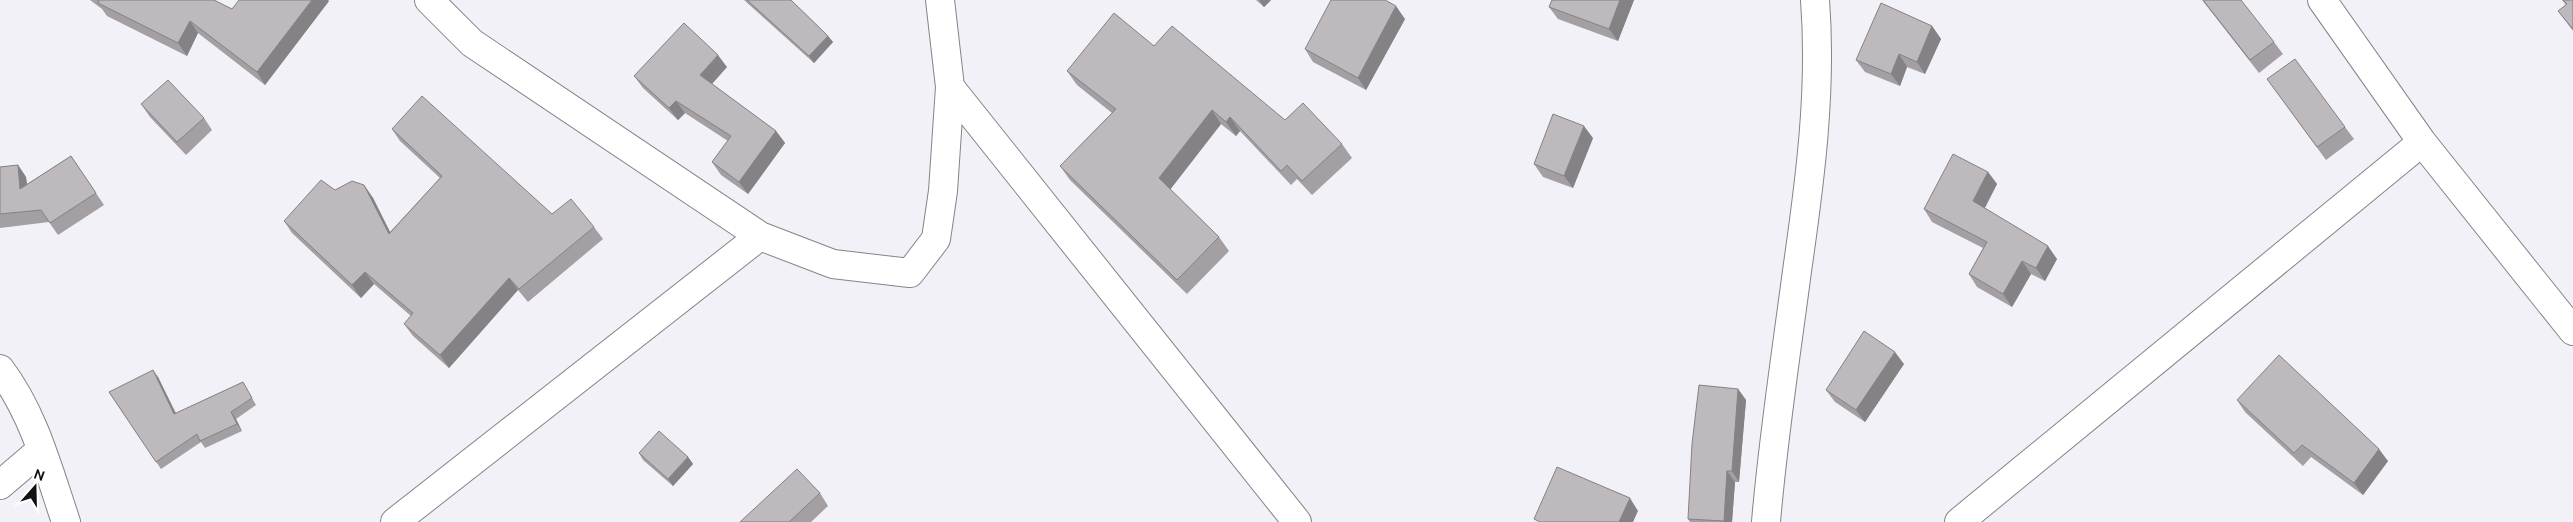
<svg xmlns="http://www.w3.org/2000/svg" width="2573" height="522" viewBox="0 0 2573 522" font-family="Ubuntu,sans-serif">
<style>
.lines{fill:none;stroke-linecap:round;stroke-linejoin:round}
.minor-casing{stroke:#848489;stroke-width:30}
.minor{stroke:#fff;stroke-width:28}
.wall{fill:#a39fa3}
.shaded-wall{fill:#848284}
.building{fill:#bdb9bd;stroke:#848284}
</style>
<rect width="100%" height="100%" fill="#f2f1f7"/>
<g class="lines">
<defs>
<path id="minor" d="M 429,0 L 472,43 L 760,236
M 940,0 L 950,87 L 1297,522
M 2322,0 L 2422,142 L 2573,331
M 0,369 C 34,414 48,469 66,522
M 0,485 L 41,450
M 395,522 L 760,236 L 833,264 L 910,273 L 936,239 L 943,191 L 950,87
M 1766,522 C 1773,438 1786,355 1797,271 C 1810,181 1822,90 1815,0
M 1959,522 L 2422,142"/>
</defs>
<!-- minor casing -->
<use href="#minor" class="minor-casing"/>
<!-- minor -->
<use href="#minor" class="minor"/>
</g>
<!-- wall -->
<path class="wall" d="M 90,0 L 214,0 L 232,9 L 329,1 L 265,85 L 198,33 L 187,56 L 107,16 L 102,9 Z
M 744,0 L 791,0 L 828,36 L 833,42 L 814,63 Z
M 1256,0 L 1271,0 L 1264,7 Z
M 1552,0 L 1634,0 L 1618,41 L 1558,19 L 1549,7 Z
M 2202,0 L 2274,42 L 2283,54 L 2259,73 Z
M 2562,0 L 2573,0 L 2573,31 L 2558,11 L 2566,5 Z
M 1405,19 L 1366,90 L 1313,62 L 1305,49 Z
M 1932,26 L 1941,39 L 1925,74 L 1907,67 L 1900,86 L 1865,72 L 1856,60 Z
M 1154,46 L 1285,120 L 1342,144 L 1352,158 L 1312,195 L 1297,179 L 1291,185 L 1240,131 L 1236,136 L 1221,124 L 1170,190 L 1219,237 L 1229,251 L 1187,294 L 1070,180 L 1060,166 L 1112,113 L 1077,85 L 1067,71 Z
M 727,67 L 712,84 L 776,131 L 785,143 L 748,194 L 721,175 L 712,162 L 728,141 L 685,113 L 678,120 L 643,88 L 634,76 Z
M 2267,79 L 2345,127 L 2354,139 L 2326,160 Z
M 141,104 L 204,118 L 212,130 L 186,155 L 150,117 Z
M 392,129 L 552,214 L 594,227 L 603,239 L 528,302 L 518,290 L 449,368 L 413,336 L 404,324 L 411,316 L 374,284 L 361,298 L 292,233 L 284,221 L 335,190 L 364,185 L 373,198 L 390,232 L 440,178 L 400,141 Z
M 1593,138 L 1573,188 L 1543,177 L 1534,164 Z
M 71,156 L 104,205 L 58,235 L 49,222 L 0,228 L 0,167 L 18,165 L 26,177 L 27,184 Z
M 1988,172 L 1997,184 L 1985,208 L 2057,259 L 2045,281 L 2031,274 L 2012,307 L 1977,287 L 1969,274 L 1983,248 L 1932,222 L 1924,209 Z
M 1904,364 L 1865,422 L 1835,402 L 1826,390 Z
M 158,377 L 176,413 L 243,382 L 256,405 L 236,419 L 242,431 L 205,448 L 201,442 L 161,469 L 109,392 Z
M 1738,389 L 1746,400 L 1739,482 L 1735,482 L 1732,522 L 1690,522 L 1688,519 Z
M 2237,400 L 2388,461 L 2363,495 L 2311,457 L 2303,466 L 2245,412 Z
M 639,453 L 688,457 L 693,464 L 673,486 L 643,460 Z
M 820,493 L 828,506 L 811,522 L 740,522 Z"/>
<!-- shaded-wall -->
<path class="shaded-wall" d="M 312,0 L 328,0 L 329,1 L 265,85 L 257,72 Z
M 1259,0 L 1271,0 L 1264,7 Z
M 1620,0 L 1634,0 L 1618,41 L 1609,29 Z
M 1396,6 L 1405,19 L 1366,90 L 1358,78 Z
M 190,21 L 198,33 L 187,56 L 178,43 Z
M 1932,26 L 1941,39 L 1925,74 L 1917,62 Z
M 828,36 L 833,42 L 814,63 L 809,56 Z
M 1899,54 L 1907,67 L 1900,86 L 1891,74 Z
M 718,55 L 727,67 L 709,87 L 700,75 Z
M 676,101 L 685,113 L 678,120 L 669,108 Z
M 1212,110 L 1221,124 L 1168,192 L 1159,178 Z
M 1230,117 L 1240,131 L 1236,136 L 1226,122 Z
M 1584,126 L 1593,138 L 1573,188 L 1564,176 Z
M 776,131 L 785,143 L 748,194 L 739,182 Z
M 18,165 L 26,177 L 29,201 L 20,189 Z
M 1988,172 L 1997,184 L 1982,213 L 1973,201 Z
M 364,185 L 373,198 L 397,246 L 389,234 Z
M 2048,246 L 2057,259 L 2045,281 L 2036,268 Z
M 2022,261 L 2031,274 L 2012,307 L 2003,294 Z
M 365,272 L 374,284 L 361,298 L 352,285 Z
M 509,278 L 518,290 L 449,368 L 440,355 Z
M 1895,352 L 1904,364 L 1865,422 L 1856,410 Z
M 153,370 L 158,377 L 179,421 L 174,414 Z
M 1738,389 L 1746,400 L 1739,482 L 1732,471 Z
M 231,412 L 236,419 L 242,431 L 237,424 Z
M 2379,449 L 2388,461 L 2363,495 L 2354,483 Z
M 688,457 L 693,464 L 673,486 L 668,479 Z
M 1727,471 L 1735,482 L 1732,522 L 1724,522 L 1724,521 Z
M 1630,498 L 1638,511 L 1633,522 L 1619,522 Z"/>
<!-- building -->
<path class="building" d="M 98,0 L 214,0 L 232,9 L 239,0 L 312,0 L 257,72 L 190,21 L 178,43 L 98,3 L 99,1 Z
M 747,0 L 791,0 L 828,36 L 809,56 Z
M 1331,0 L 1385,0 L 1396,6 L 1358,78 L 1305,49 Z
M 1552,0 L 1620,0 L 1609,29 L 1549,7 Z
M 2203,0 L 2241,0 L 2274,42 L 2250,60 Z
M 2563,0 L 2573,0 L 2573,29 L 2558,11 L 2567,4 Z
M 1881,3 L 1932,26 L 1917,62 L 1899,54 L 1891,74 L 1856,60 Z
M 1114,13 L 1154,46 L 1172,26 L 1285,120 L 1303,103 L 1342,144 L 1302,181 L 1287,165 L 1281,171 L 1230,117 L 1226,122 L 1212,110 L 1159,178 L 1219,237 L 1177,280 L 1060,166 L 1116,109 L 1067,71 Z
M 684,23 L 718,55 L 700,75 L 776,131 L 739,182 L 712,162 L 731,136 L 676,101 L 669,108 L 634,76 Z
M 2295,59 L 2345,127 L 2317,147 L 2267,79 Z
M 168,80 L 204,118 L 177,142 L 141,104 Z
M 422,96 L 552,214 L 571,199 L 594,227 L 519,289 L 509,278 L 440,355 L 404,324 L 413,313 L 365,272 L 352,285 L 284,221 L 321,180 L 335,190 L 352,181 L 364,185 L 389,234 L 442,176 L 392,129 Z
M 1553,114 L 1584,126 L 1564,176 L 1534,164 Z
M 1953,154 L 1988,172 L 1973,201 L 2048,246 L 2036,268 L 2022,261 L 2003,294 L 1969,274 L 1987,242 L 1924,209 Z
M 71,156 L 96,193 L 50,223 L 41,210 L 0,214 L 0,167 L 18,165 L 20,189 Z
M 1864,331 L 1895,352 L 1856,410 L 1826,390 Z
M 2279,355 L 2379,449 L 2354,483 L 2302,445 L 2294,453 L 2237,400 Z
M 153,370 L 174,414 L 243,382 L 252,398 L 231,412 L 237,424 L 200,441 L 197,434 L 156,462 L 109,392 Z
M 1699,385 L 1738,389 L 1732,471 L 1727,471 L 1724,521 L 1688,519 L 1692,444 Z
M 659,431 L 688,457 L 668,479 L 639,453 Z
M 1557,467 L 1630,498 L 1619,522 L 1540,522 L 1534,519 Z
M 797,469 L 820,493 L 789,522 L 740,522 Z"/>
<!-- north arrow -->
<g transform="translate(35 487) rotate(20)" stroke="#ffffff" stroke-width="4" paint-order="stroke">
<path d="M0-4L9 19L0 12L-9 19Z" fill="#111113"/>
<text y="-8" font-size="14" font-weight="bold" text-anchor="middle" fill="#111113">N</text>
</g>
</svg>
